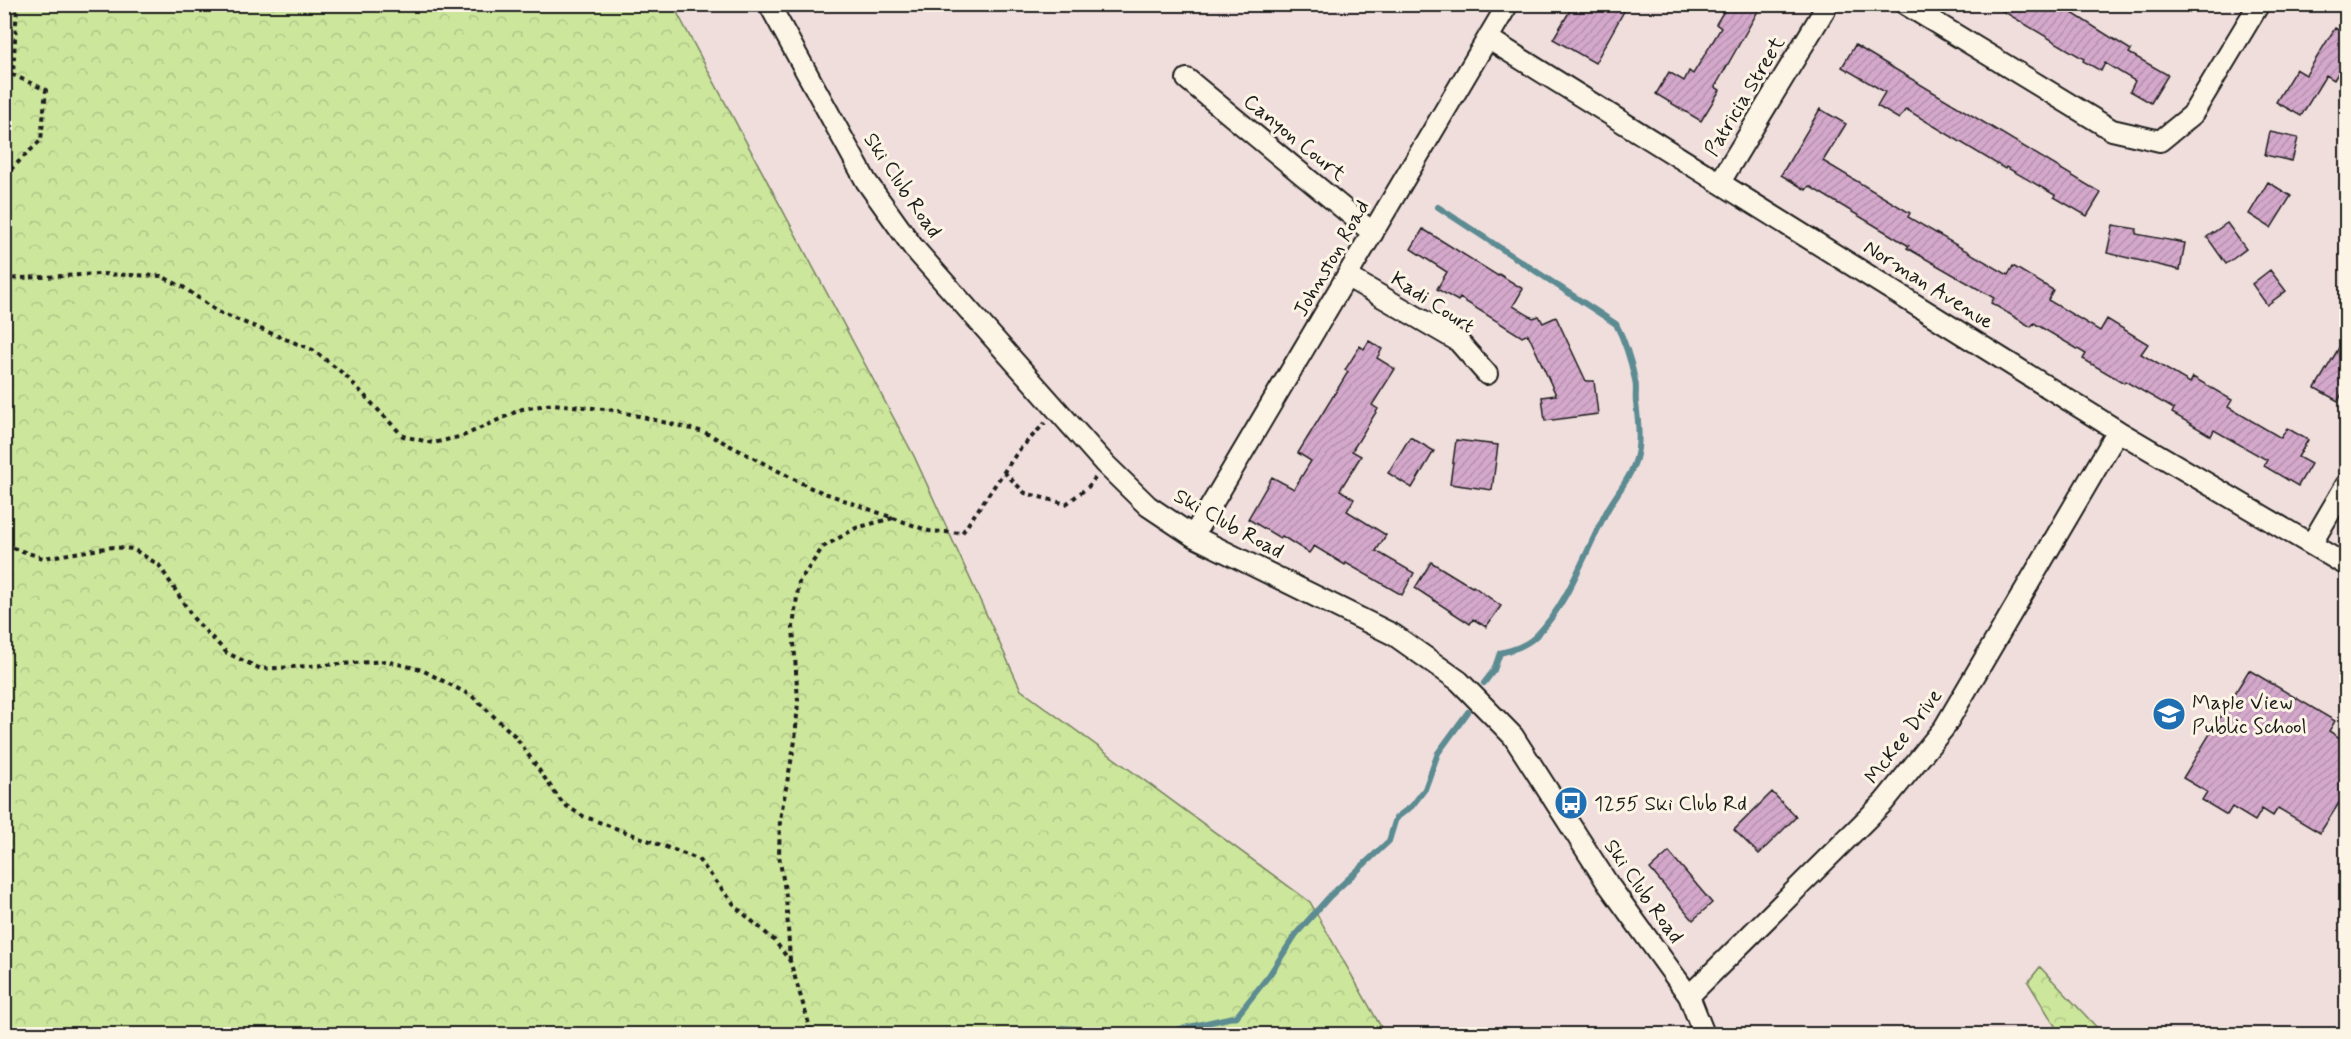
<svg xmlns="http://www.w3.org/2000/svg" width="2351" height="1039" viewBox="0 0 2351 1039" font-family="Mynerve,sans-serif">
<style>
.forest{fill:url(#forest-crowns);stroke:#74815c;stroke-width:1.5}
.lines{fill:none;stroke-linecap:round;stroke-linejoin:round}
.stream{stroke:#5b8b92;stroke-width:6}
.building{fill:url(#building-hatch);stroke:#1c1c1c;stroke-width:1.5}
.minor-casing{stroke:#1c1c1c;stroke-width:24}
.path{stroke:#1c1c1c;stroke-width:4;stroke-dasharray:4.5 4.5;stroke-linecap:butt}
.minor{stroke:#fcf5e5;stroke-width:20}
.labels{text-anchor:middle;stroke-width:6;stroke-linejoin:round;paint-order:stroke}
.street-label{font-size:21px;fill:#1c1c1c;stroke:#fcf5e5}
.poi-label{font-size:21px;fill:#1c1c1c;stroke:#fcf5e5;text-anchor:start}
</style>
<defs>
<pattern id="forest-crowns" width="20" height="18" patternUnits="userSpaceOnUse" patternTransform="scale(1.5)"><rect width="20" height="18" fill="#cce69c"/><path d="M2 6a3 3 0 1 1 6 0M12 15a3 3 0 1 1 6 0" fill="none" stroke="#afc586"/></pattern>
<pattern id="building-hatch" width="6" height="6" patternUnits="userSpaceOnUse" patternTransform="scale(1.5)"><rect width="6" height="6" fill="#d4a8cb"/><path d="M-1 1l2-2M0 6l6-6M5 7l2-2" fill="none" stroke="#b590ae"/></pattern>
</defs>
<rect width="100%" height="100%" fill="#f0dedd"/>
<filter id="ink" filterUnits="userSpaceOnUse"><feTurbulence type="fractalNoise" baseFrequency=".0167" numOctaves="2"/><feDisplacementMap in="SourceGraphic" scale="12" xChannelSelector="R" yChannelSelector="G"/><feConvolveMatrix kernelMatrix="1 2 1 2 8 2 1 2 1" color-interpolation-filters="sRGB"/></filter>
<g filter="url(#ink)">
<!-- forest -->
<path class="forest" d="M 5,4 L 673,5 L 914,456 L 1021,690 L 1310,902 L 1385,1034 L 5,1034 Z
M 2040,967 L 2103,1034 L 2060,1034 L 2028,982 Z"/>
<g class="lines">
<!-- stream -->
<path class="stream" d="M 1438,207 L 1616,324 C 1625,341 1631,361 1635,380 C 1637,387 1635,395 1636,403 C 1638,418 1640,433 1638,448 C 1636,471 1619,490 1608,509 C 1586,549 1569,603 1536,636 C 1526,646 1514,650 1500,653 L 1494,670 L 1484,683
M 1057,1034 L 1062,1028 L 1135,1034
M 1159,1034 L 1237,1016 L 1270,974 L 1296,934 L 1330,896 L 1389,841 L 1396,818 L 1412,806 L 1425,789 L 1438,753 L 1468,712"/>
</g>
<!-- building -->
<path class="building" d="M 1574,4 L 1628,4 L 1595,63 L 1553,39 Z
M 1728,4 L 1762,4 L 1715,87 L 1720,90 L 1701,121 L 1656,94 L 1669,72 L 1684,81 L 1689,71 L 1693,74 L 1721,28 L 1716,24 Z
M 1991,4 L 2058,4 L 2131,50 L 2129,53 L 2168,75 L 2151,103 L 2130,91 L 2135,81 L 2105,63 L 2101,71 L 2083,61 L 2084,59 Z
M 2335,28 L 2346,35 L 2346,60 L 2334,80 L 2326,75 L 2301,116 L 2276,102 L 2296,69 L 2306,75 Z
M 1855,45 L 2101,193 L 2087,216 L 2054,197 L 2055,195 L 2006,167 L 2005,169 L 1906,109 L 1899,119 L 1877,106 L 1885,92 L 1842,67 Z
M 1820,109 L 1846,124 L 1823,161 L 1910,213 L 1908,217 L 2008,275 L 2013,266 L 2053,290 L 2048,300 L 2100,331 L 2107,319 L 2148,344 L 2141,354 L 2190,383 L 2193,377 L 2232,400 L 2228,407 L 2281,438 L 2287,428 L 2308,440 L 2298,457 L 2311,464 L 2298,486 L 2264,466 L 2267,460 L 2214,430 L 2211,436 L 2172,413 L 2174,409 L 2125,381 L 2124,383 L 2083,359 L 2086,354 L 2034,323 L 2031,327 L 1991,303 L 1994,298 L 1907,248 L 1909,246 L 1809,186 L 1806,190 L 1781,175 Z
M 2270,132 L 2298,138 L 2292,161 L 2265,155 Z
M 2268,182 L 2291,196 L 2271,228 L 2249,214 Z
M 2227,223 L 2246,249 L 2226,264 L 2207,237 Z
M 2113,225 L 2137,229 L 2136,234 L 2185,243 L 2180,270 L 2107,253 Z
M 1423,229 L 1498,276 L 1499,274 L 1523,289 L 1513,306 L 1533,318 L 1539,316 L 1543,323 L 1556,317 L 1586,381 L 1594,381 L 1598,414 L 1545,421 L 1542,397 L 1556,395 L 1528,334 L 1522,337 L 1460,298 L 1458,301 L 1437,289 L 1447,272 L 1411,249 Z
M 2270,270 L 2286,291 L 2267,305 L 2252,284 Z
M 2346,336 L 2346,387 L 2338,401 L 2315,388 Z
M 1369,341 L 1382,349 L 1377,358 L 1395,369 L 1372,405 L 1378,409 L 1352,451 L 1361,456 L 1340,490 L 1354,499 L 1347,511 L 1386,535 L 1376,551 L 1414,573 L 1402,595 L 1346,563 L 1345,565 L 1314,546 L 1309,553 L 1282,536 L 1280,538 L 1248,519 L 1272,477 L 1294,489 L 1311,461 L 1298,453 L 1348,372 L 1345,370 L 1360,346 L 1364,349 Z
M 1410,437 L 1434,451 L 1412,488 L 1388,473 Z
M 1456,440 L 1498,445 L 1492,490 L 1450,484 Z
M 1431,562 L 1472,587 L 1473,586 L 1501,606 L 1486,627 L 1473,619 L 1470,624 L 1415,588 Z
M 2249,670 L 2335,721 L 2329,731 L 2346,742 L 2346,807 L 2339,803 L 2320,833 L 2278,808 L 2273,816 L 2262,809 L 2255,821 L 2232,807 L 2227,815 L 2202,800 L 2207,792 L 2183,778 Z
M 1772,792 L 1796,817 L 1759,854 L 1734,830 Z
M 1669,852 L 1712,903 L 1693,920 L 1650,869 Z"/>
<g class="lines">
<defs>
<path id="minor" d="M 769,4 L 866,181 L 913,247 L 1105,464 L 1148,506 L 1193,536 L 1394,635 L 1459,681 L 1513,736 L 1608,884 L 1689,996 L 1704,1034
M 1905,4 L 2112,130 L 2160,141 L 2192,115 L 2259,4
M 1489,39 L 2118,431 L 2346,565
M 1187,79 L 1373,233
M 1720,182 L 1828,4
M 1348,277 L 1458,341 L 1487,374
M 1193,536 L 1508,4
M 2312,543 L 2346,485
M 1689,996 L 1884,802 L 1944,728 L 2118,431"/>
</defs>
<!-- minor casing -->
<use href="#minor" class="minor-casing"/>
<!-- path -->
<path class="path" d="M 4,176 L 41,140 L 46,90 L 13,75 L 17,4
M 4,279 L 100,274 L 161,276 L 183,287 L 218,312 L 313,350 L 345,375 L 403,436 L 433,443 L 463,436 L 522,409 L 553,404 L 614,410 L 704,432 L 811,488 L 929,531 L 962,533 L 1019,450 L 1045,423
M 1004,472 L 1025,493 L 1066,504 L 1088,487 L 1095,478
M 4,545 L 43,558 L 113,547 L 133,549 L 159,565 L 194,619 L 227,653 L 261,669 L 387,661 L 422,670 L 472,696 L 515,736 L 563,804 L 583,816 L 698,859 L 737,908 L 774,940 L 790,961 L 812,1034
M 790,960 L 786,896 L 779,856 L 780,819 L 795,741 L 798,701 L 793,627 L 799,582 L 823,547 L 856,528 L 893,518"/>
<!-- minor -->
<use href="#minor" class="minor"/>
</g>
</g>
<!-- icons -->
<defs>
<symbol id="school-disc" viewBox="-11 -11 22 22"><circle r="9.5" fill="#1f6fb2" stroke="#fcf5e5"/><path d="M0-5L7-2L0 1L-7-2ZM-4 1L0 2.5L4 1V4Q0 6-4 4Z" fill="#fff"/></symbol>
<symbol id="bus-disc" viewBox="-11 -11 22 22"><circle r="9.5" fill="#1f6fb2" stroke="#fcf5e5"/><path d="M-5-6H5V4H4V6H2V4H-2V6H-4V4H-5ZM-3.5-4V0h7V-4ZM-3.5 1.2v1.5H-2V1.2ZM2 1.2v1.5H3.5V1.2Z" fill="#fff"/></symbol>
</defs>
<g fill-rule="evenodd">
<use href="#school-disc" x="2150" y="695" width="38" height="38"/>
<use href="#bus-disc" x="1552" y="784" width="38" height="38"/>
</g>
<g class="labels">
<!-- street labels -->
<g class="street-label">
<text transform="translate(1744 96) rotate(-59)" y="7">Patricia Street</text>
<text transform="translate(1295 137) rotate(39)" y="7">Canyon Court</text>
<text transform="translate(903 185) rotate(56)" y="7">Ski Club Road</text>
<text transform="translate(1331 258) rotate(-60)" y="7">Johnston Road</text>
<text transform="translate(1929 284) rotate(32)" y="7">Norman Avenue</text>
<text transform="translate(1433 302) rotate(33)" y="7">Kadi Court</text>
<text transform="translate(1229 523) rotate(29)" y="7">Ski Club Road</text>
<text transform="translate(1903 736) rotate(-53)" y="7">McKee Drive</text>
<text transform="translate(1644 891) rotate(55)" y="7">Ski Club Road</text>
</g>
<!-- poi labels -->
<g class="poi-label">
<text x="2192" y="709">Maple View<tspan x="2192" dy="24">Public School</tspan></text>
<text x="1594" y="810">1255 Ski Club Rd</text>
</g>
</g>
<!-- margin -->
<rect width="2351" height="1039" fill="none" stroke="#fcf5e5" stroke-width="24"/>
<rect x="12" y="12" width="2327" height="1015" fill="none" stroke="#1c1c1c" stroke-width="2" filter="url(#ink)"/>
</svg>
